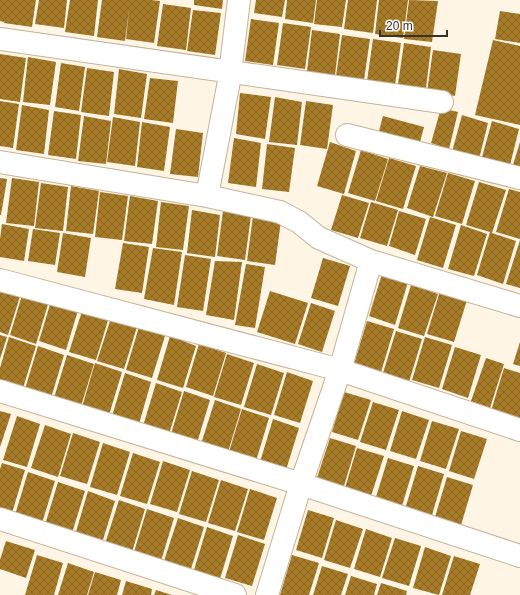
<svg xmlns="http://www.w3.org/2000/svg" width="520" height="595" viewBox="0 0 520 595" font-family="Arial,sans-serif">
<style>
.building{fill:url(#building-cross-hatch)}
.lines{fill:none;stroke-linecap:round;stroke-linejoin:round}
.minor-casing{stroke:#c3b399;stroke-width:24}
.minor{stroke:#fff;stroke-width:22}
</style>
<defs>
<pattern id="building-cross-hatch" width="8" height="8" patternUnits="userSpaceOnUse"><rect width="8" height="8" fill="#a77b27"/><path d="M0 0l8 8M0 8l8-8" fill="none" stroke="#896522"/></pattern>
</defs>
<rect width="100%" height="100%" fill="#fff5e5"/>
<!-- building -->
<path class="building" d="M 0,0 L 36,0 L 32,27 L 4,23 L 5,18 L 4,22 L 0,21 Z
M 39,0 L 67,0 L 64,28 L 35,24 Z
M 70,0 L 98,0 L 94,36 L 65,32 Z
M 102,0 L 151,0 L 160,1 L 154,43 L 126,39 L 129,10 L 125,41 L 97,37 Z
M 194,0 L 223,0 L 222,9 L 194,5 Z
M 256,0 L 285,0 L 282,17 L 254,13 Z
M 287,0 L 316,0 L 313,23 L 285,19 Z
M 317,0 L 346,0 L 342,27 L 314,24 Z
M 348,0 L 377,0 L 373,33 L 344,29 Z
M 379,0 L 408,0 L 403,38 L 375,34 Z
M 409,0 L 438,1 L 432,42 L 404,39 Z
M 163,4 L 191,8 L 186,50 L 157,46 Z
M 193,10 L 221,13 L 215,55 L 187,51 Z
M 500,11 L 520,14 L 520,43 L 495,39 Z
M 251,19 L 279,23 L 273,65 L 245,61 Z
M 283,23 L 311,27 L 305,69 L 277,65 Z
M 312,30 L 340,34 L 335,75 L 307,71 Z
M 342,35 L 370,39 L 364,80 L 336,76 Z
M 373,39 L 401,43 L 395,85 L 367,81 Z
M 493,40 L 520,46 L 520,125 L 475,115 Z
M 404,43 L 431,47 L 426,88 L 398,84 Z
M 433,50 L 461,54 L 455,96 L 427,92 Z
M 0,54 L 26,58 L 20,102 L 0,99 Z
M 28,57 L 56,62 L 50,105 L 23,102 Z
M 61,63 L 85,67 L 79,111 L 55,107 Z
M 87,68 L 114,72 L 109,116 L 81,112 Z
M 119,69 L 147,74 L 141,118 L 114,114 Z
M 150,78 L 178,81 L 173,123 L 144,119 Z
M 240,93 L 271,97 L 265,139 L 236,134 Z
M 275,97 L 302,102 L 297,145 L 269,142 Z
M 0,101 L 19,104 L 13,148 L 0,146 Z
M 306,101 L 333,105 L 327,149 L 300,145 Z
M 22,105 L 49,110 L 44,154 L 16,150 Z
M 441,108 L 458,112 L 449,149 L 431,143 Z
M 54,111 L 81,115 L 76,159 L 48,155 Z
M 462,115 L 488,123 L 479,159 L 452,152 Z
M 84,116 L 111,121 L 106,164 L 78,161 Z
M 383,116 L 424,127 L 420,142 L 379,131 Z
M 113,117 L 140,122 L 135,166 L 107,162 Z
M 492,121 L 519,129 L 510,165 L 482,157 Z
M 142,122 L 170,127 L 164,171 L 137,167 Z
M 176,129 L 203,133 L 198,177 L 170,174 Z
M 234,138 L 261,143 L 256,187 L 228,183 Z
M 330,142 L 356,151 L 344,194 L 317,186 Z
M 520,142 L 520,167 L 513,165 Z
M 267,144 L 295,148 L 289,192 L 262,189 Z
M 361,150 L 388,159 L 375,201 L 348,193 Z
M 389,158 L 416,166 L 403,209 L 376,201 Z
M 420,166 L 447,173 L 433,217 L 407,208 Z
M 448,173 L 475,181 L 462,224 L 435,216 Z
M 0,178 L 7,179 L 1,215 L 0,215 Z
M 12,178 L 39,182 L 34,226 L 6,223 Z
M 479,182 L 506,190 L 492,233 L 516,241 L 503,284 L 477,275 L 490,232 L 466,225 Z
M 41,183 L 68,187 L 63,231 L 35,228 Z
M 71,186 L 99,191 L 93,234 L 66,231 Z
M 509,189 L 520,192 L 520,239 L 496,232 Z
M 100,192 L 128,196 L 122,240 L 95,237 Z
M 342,195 L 369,203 L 358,238 L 331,230 Z
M 130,196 L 158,201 L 152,244 L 124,241 Z
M 161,202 L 189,206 L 183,250 L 156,247 Z
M 371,202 L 398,210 L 387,246 L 360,238 Z
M 192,210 L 220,215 L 215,257 L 187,253 Z
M 223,211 L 251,216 L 245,260 L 217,256 Z
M 399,211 L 426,219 L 415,255 L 389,246 Z
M 253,216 L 281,221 L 275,265 L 247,261 Z
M 430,217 L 456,225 L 443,268 L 417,260 Z
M 2,224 L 29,229 L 24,261 L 0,257 L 0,239 Z
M 461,225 L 487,234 L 474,276 L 448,269 Z
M 33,229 L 60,233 L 55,265 L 28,261 Z
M 63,233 L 91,238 L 85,277 L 57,272 Z
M 520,240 L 520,288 L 506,284 Z
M 123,243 L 149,247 L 142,293 L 115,289 Z
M 153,248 L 182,252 L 174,305 L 144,299 Z
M 185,255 L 211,259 L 203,311 L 177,307 Z
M 323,258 L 350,266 L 338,306 L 311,298 Z
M 215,261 L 242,262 L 234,320 L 206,315 Z
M 246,264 L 265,267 L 255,328 L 235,325 Z
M 382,274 L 408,282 L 395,325 L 369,316 Z
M 0,285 L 21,293 L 8,335 L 0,332 Z
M 411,285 L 438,294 L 424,336 L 398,328 Z
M 270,291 L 308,303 L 295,344 L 257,332 Z
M 440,291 L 467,300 L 454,342 L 427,334 Z
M 23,292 L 49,301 L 36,344 L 10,335 Z
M 52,298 L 79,307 L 66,350 L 39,341 Z
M 311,303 L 335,311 L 322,352 L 298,344 Z
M 83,308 L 109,317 L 96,360 L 69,352 Z
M 111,318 L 137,327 L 124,369 L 97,361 Z
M 367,321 L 394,329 L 381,372 L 354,364 Z
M 139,327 L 165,336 L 152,378 L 126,370 Z
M 396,331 L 422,339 L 409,382 L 383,373 Z
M 0,335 L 7,337 L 0,359 Z
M 170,336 L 196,346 L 183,388 L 157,380 Z
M 9,337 L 36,346 L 23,388 L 0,382 L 0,368 Z
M 425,337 L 452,345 L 439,388 L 412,380 Z
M 520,342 L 520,366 L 513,364 Z
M 199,344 L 226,353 L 213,396 L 186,387 Z
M 38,346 L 64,355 L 51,398 L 25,389 Z
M 455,347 L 481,355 L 468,398 L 442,389 Z
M 227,354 L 254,363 L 241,405 L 214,397 Z
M 67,355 L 94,364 L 81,406 L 54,398 Z
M 486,358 L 504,364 L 490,408 L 471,401 Z
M 95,363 L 122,372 L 109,415 L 82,407 Z
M 257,364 L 284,373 L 271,415 L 244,407 Z
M 504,368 L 520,373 L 520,420 L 491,411 Z
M 287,372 L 313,381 L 300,423 L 274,415 Z
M 125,373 L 151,382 L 139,424 L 112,416 Z
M 156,383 L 182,392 L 169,434 L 143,426 Z
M 184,391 L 210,400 L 197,443 L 171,434 Z
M 344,392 L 371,400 L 358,440 L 332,432 Z
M 215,400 L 241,409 L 228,452 L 201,444 Z
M 373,402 L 399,410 L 386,450 L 360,442 Z
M 242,409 L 269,418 L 256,461 L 229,452 Z
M 0,411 L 11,414 L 0,447 Z
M 402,411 L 429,420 L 416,459 L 390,451 Z
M 17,416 L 40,424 L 27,467 L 3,460 Z
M 273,419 L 299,428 L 286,470 L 260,462 Z
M 432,421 L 459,429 L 446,469 L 420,461 Z
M 45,425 L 71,434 L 58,477 L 31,468 Z
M 461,431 L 487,439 L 474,479 L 449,471 Z
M 73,433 L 100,442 L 87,484 L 60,476 Z
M 330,438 L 356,446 L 344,486 L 317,478 Z
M 103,443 L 130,452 L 117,495 L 90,487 Z
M 357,448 L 384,456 L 371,496 L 345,488 Z
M 133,453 L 160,462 L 147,504 L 120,496 Z
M 388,458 L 414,466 L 402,506 L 376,497 Z
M 163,461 L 190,470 L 177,512 L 150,504 Z
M 2,463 L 25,470 L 12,513 L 0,510 L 0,469 Z
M 418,466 L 444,474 L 432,515 L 406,506 Z
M 192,471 L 219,480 L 206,522 L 179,514 Z
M 28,472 L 55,481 L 42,523 L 15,515 Z
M 447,477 L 473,485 L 461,525 L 435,517 Z
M 221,480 L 248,489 L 235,531 L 208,523 Z
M 58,482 L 85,491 L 72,533 L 45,525 Z
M 250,489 L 277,498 L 264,540 L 237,532 Z
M 88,491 L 115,501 L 102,543 L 75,535 Z
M 119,500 L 145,509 L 132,552 L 105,544 Z
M 147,509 L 174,518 L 161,561 L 134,552 Z
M 308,510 L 334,518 L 322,558 L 296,550 Z
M 178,518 L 204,527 L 191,569 L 164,561 Z
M 336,520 L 363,529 L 350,568 L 324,560 Z
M 207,527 L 233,536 L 220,579 L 194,570 Z
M 366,529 L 392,538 L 380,577 L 354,569 Z
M 238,535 L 265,544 L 252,586 L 225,578 Z
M 395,538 L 421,546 L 409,586 L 382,578 Z
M 6,541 L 35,550 L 26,578 L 0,569 L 0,560 Z
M 425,547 L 451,556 L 439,595 L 413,588 Z
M 37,555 L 63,563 L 54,595 L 25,595 Z
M 292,555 L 319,563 L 309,595 L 280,595 Z
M 454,556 L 480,564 L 470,595 L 442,595 Z
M 68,563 L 94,572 L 87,595 L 58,595 Z
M 322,566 L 348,574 L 341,595 L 313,595 Z
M 95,572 L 121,580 L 117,595 L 88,595 Z
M 351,576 L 377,584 L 374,595 L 345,595 Z
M 126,581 L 152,589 L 151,595 L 122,595 Z
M 381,583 L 407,591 L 406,595 L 377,595 Z
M 156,590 L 172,595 L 154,595 Z"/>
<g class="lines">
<defs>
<path id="minor" d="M 0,39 L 442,102
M 347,135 L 520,178
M 0,162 L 207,196 L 280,212 L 299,222 L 319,238 L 371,261 L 520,306
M 207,196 L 229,81 L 239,0
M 0,280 L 340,370 L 520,430
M 0,391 L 301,484 L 520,556
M 0,519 L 235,595
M 267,595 L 301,484 L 340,370 L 371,261"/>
</defs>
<!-- minor casing -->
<use href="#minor" class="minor-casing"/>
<!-- minor -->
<use href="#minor" class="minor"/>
</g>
<!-- scale -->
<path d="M380 30v6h67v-6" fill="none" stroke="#373127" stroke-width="2"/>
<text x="386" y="30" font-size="12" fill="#373127" stroke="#ffffff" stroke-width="3" paint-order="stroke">20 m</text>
</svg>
